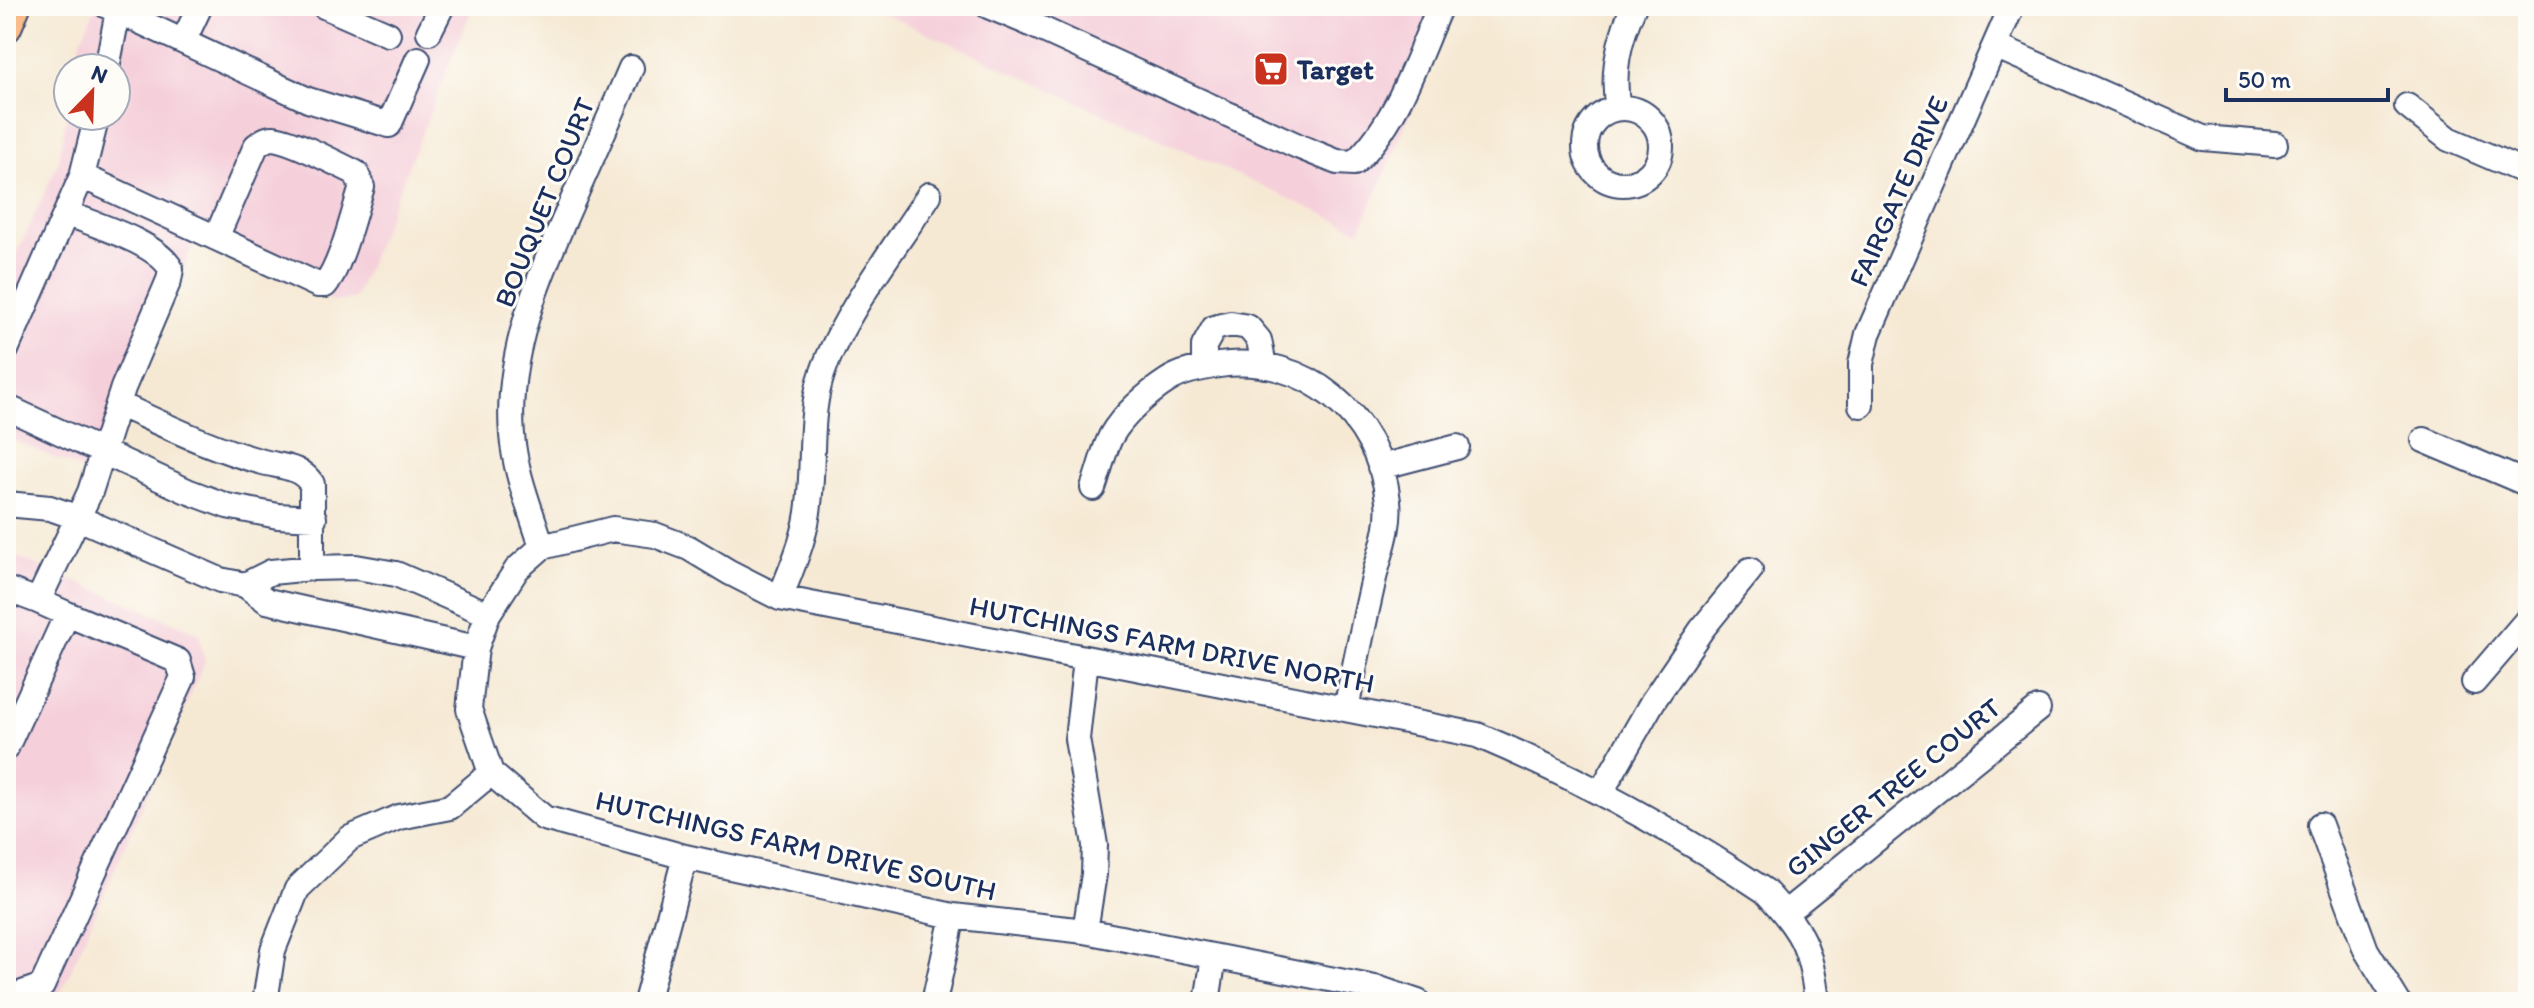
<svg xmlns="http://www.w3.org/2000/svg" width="2534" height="1008" viewBox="0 0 2534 1008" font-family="Itim,sans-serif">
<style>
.built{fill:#f5cfda}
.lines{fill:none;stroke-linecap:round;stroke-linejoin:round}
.minor-casing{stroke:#3c4b70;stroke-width:28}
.major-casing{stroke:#3c4b70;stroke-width:34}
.minor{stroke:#fff;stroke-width:24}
.major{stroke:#fabc8b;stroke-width:30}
.labels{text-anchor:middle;stroke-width:6;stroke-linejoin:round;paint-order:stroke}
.poi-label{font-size:28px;font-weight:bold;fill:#1b2f5e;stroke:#fdfcf7;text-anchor:start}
.street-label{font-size:28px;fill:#1b2f5e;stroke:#fdfcf7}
</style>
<rect width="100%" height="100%" fill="#fdfcf7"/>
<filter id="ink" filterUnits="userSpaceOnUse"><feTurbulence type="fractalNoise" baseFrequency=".0125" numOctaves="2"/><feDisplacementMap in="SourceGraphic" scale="16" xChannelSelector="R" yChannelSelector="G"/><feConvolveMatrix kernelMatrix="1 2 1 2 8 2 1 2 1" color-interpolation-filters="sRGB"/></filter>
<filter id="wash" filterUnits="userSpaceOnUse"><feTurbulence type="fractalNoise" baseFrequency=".006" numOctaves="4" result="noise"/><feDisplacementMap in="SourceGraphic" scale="32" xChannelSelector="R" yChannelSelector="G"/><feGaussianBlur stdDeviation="1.8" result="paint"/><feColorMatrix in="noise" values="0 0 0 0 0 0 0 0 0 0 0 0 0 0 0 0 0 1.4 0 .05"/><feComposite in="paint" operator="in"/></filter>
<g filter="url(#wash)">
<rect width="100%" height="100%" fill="#f6e9d4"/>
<!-- built -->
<path class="built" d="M 96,6 L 473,6 L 355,298 L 335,302 L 195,240 L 99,477 L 6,437 L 6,278 L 58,163 L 68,109 L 68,116 L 116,116 L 116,68 L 75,68 L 79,44 Z
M 868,6 L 1457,6 L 1360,231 Z
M 6,552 L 198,633 L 205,661 L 57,1002 L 6,1002 Z"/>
</g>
<g filter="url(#ink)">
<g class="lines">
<defs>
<path id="minor" d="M 107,6 L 308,100 L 389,125 L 418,59
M 324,6 L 388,34
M 988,6 L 1024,21 L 1029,6
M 1024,21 L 1300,147 L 1337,162 L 1354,163 C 1397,124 1417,58 1440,6
M 429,32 L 442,6
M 184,40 L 200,6
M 1995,46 L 2203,138 L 2275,144
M 107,68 L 118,11
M 2407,106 L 2449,139 L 2528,173
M1585 146a38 38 0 1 1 76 0a38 38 0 1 1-76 0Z
M 1618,108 C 1611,72 1619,39 1634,6
M 97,116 L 82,176 L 318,285 L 325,285 C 341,267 354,211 362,187 L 356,173 C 337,164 293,140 273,138 C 266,138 261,142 256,146 L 216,238
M 6,350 L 82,176
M 1204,367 L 1204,346 L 1214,328 L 1231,324 L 1248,327 L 1259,340 L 1264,366
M 118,404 C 165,425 212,449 263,462 C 282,467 300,466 312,484 L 312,568
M 1861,405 L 1861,364 L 1868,334 L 2012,6
M 6,407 L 187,491 L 227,506 L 278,516 L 314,518
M 2424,440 L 2528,484
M 1380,467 L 1457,447
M 1093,488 C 1099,472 1103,452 1111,436 C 1123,415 1147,394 1167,381 C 1182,371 1202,368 1219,365 C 1305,353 1379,415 1388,501 C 1391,527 1380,553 1374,578 C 1364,622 1355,665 1346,709
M 6,504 L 50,508 L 76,517 L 220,580 L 245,585 L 267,601 L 476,648
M 542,547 C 531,511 515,473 512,435 C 505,353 540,275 572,202 C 592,157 612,113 631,68
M 245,585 L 271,572 L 312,568 L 356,567 L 396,574 L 488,614
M 6,589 L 38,601
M 780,598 C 792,567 806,537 809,504 C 814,463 809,421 820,381 C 837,322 895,248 929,195
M 2474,682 L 2528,619
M 6,748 L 67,614 L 38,601 L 90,492 L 123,388 L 169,280 L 171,269 C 156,242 95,225 66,213
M 1601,792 L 1653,701 L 1702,629 L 1750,570
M 2320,825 L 2366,950 L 2398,1002
M 1785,913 L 2038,709
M 1085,931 L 1094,874 L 1095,845 L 1077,739 L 1086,659
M 6,999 L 42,986 L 183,677 L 178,661 L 67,614
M 265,1002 L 273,950 L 297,889 L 350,838 L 399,817 L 450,807 L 491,773
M 646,1002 L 685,857
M 934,1002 L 953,916
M 1207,1002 L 1214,957
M 1418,1002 L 1380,989 L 1085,931 L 953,916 L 685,857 L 544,818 L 491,773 L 469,709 L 476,648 L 488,614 L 517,569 L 542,547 L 613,529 L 655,535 L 689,548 L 729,572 L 780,598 L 1477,735 C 1577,777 1674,830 1765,891 C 1802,931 1811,947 1817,1002"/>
<path id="major" d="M 6,27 L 15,6"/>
</defs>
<!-- minor casing -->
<use href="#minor" class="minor-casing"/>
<!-- major casing -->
<use href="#major" class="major-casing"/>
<!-- minor -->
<use href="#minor" class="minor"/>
<!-- major -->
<use href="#major" class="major"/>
</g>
</g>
<!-- icons -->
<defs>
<symbol id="supermarket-square" viewBox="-11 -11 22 22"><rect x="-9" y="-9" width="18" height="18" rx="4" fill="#c8321e" stroke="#fdfcf7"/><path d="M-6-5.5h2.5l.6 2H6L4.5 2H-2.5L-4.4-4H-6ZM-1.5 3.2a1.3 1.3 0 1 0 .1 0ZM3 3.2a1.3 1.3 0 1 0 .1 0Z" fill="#fff"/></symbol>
</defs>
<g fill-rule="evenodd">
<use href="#supermarket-square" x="1251" y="49" width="40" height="40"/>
</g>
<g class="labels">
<!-- poi labels -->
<g class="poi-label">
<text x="1297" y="79">Target</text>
</g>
<!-- street labels -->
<g class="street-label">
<text transform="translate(1898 191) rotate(-66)" y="10">FAIRGATE DRIVE</text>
<text transform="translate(544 202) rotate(-68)" y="10">BOUQUET COURT</text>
<text transform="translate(1172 644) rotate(11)" y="10">HUTCHINGS FARM DRIVE NORTH</text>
<text transform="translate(1893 787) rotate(-39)" y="10">GINGER TREE COURT</text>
<text transform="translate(796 845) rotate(13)" y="10">HUTCHINGS FARM DRIVE SOUTH</text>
</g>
</g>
<!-- margin -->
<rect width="2534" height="1008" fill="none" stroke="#fdfcf7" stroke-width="32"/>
<!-- north arrow -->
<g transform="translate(92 92) rotate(23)"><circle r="38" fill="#fdfcf7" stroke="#a3aaba" stroke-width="2"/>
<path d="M0-6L14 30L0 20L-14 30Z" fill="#c8321e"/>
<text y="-12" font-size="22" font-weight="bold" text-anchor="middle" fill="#1b2f5e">N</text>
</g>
<!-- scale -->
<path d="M2226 88v12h162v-12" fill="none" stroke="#1b2f5e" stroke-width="4"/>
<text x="2238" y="88" font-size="24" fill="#1b2f5e" stroke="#fdfcf7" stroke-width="6" paint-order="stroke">50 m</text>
</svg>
